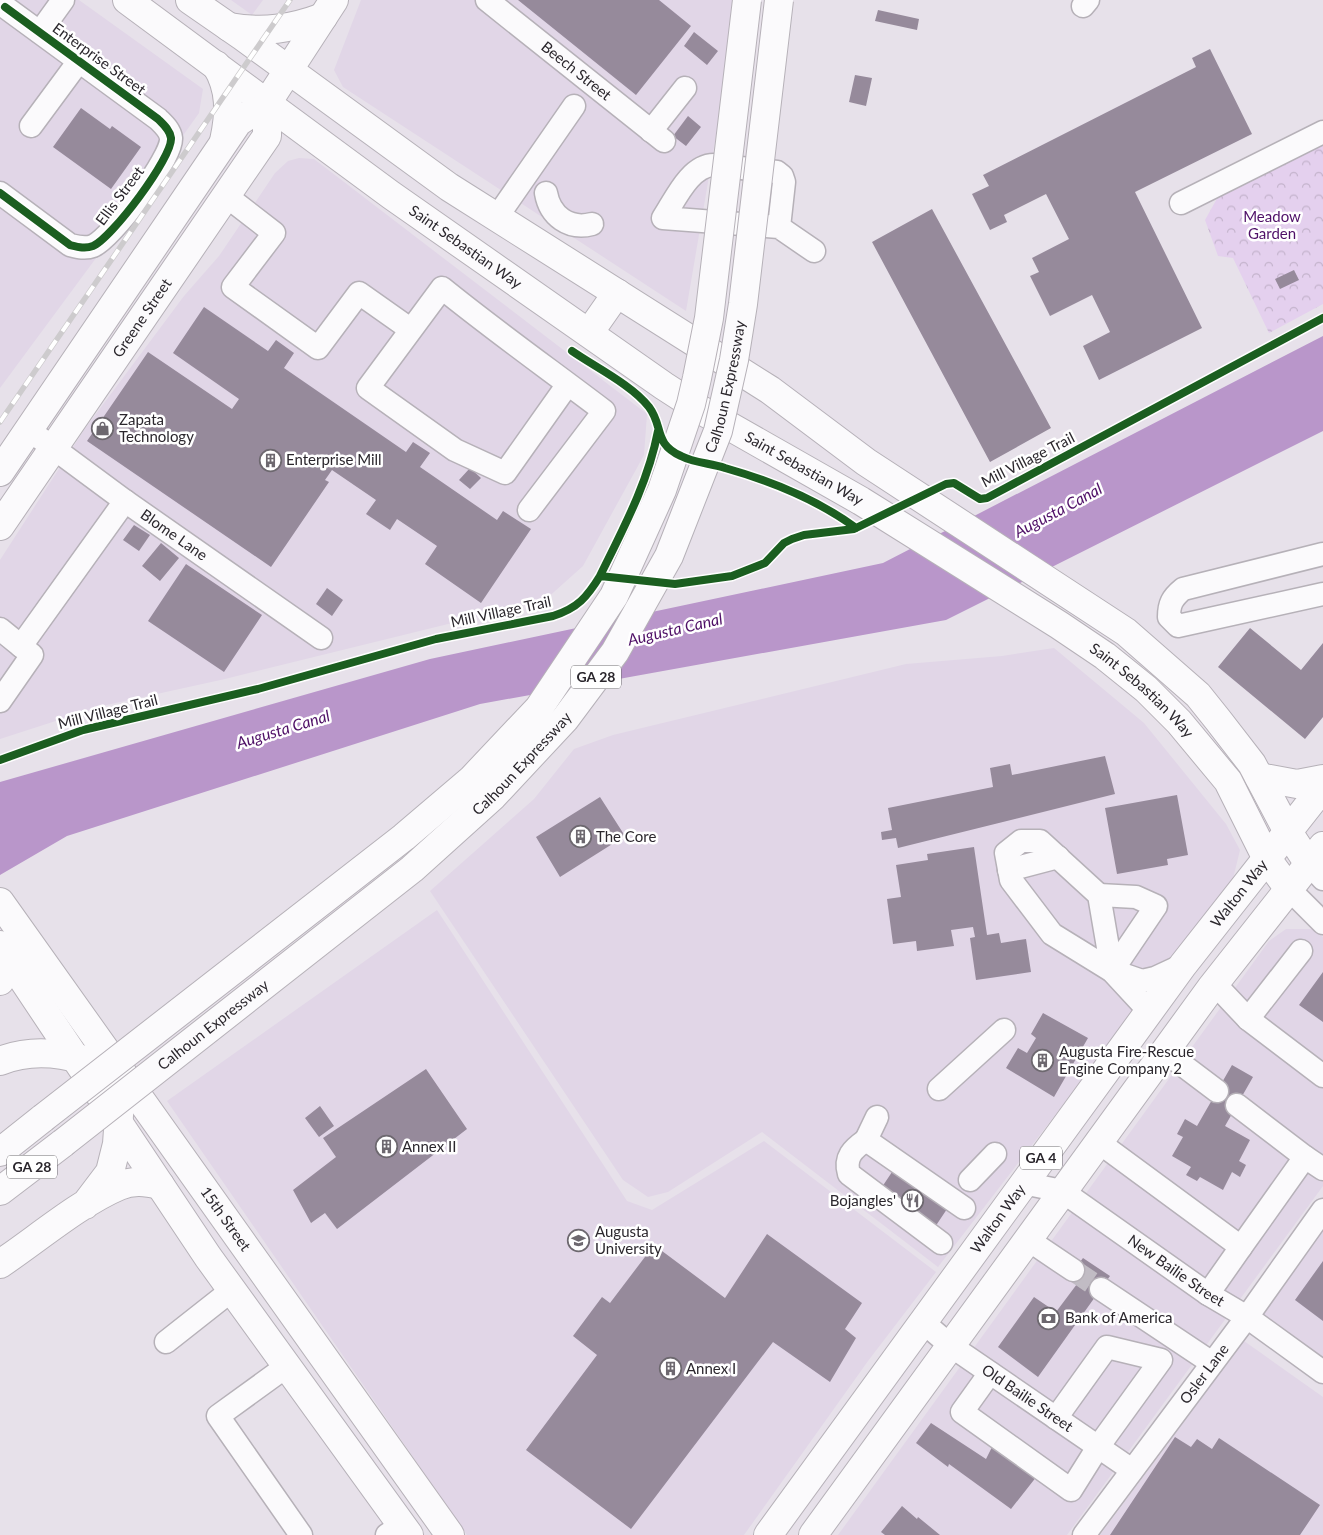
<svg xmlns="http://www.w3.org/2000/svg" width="1323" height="1535" viewBox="0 0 1323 1535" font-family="Lato,sans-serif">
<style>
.built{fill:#e1d6e7}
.park{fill:url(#park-crowns)}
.water{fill:#b996ca}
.building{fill:#968a9b}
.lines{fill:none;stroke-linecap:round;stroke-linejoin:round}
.minor-tunnel{stroke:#c1bcc4;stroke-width:22;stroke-dasharray:22 11;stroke-linecap:butt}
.minor-casing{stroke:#b6b1b8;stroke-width:25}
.major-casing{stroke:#b6b1b8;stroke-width:30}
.highway-casing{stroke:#b6b1b8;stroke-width:30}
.minor{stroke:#fbfafc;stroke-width:22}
.major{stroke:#fbfafc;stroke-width:28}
.highway{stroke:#fbfafc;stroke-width:28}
.rail-casing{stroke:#cdcbcd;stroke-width:5.5}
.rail{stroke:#fff;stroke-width:4;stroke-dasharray:11;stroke-linecap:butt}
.highway-bridge-casing{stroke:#b6b1b8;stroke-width:30;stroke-linecap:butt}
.highway-bridge{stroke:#fbfafc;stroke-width:28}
.cycleway-casing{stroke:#fff;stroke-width:11}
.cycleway{stroke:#1b5e20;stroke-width:8}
.labels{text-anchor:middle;stroke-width:5;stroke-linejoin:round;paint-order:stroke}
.shield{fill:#fff;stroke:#6b686c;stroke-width:1}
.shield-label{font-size:14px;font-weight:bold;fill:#2b272d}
.street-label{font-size:15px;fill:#2b272d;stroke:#fff}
.park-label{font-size:15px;fill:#4f1068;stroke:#fff}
.poi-label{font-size:15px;fill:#2b272d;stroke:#fff;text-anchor:start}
.water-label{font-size:16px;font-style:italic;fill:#4f1067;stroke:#fff}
</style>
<defs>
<pattern id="park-crowns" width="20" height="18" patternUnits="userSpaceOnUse" patternTransform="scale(1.25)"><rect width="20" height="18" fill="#e4d0ee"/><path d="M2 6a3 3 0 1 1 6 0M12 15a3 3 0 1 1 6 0" fill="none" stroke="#c4b3cc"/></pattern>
</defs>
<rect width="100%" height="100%" fill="#e7e1ea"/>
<!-- built -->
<path class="built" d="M 0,0 L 79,0 L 203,89 L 199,113 L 99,254 L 0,388 Z
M 231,0 L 263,0 L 252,15 Z
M 361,0 L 732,0 L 730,53 L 686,311 L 343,87 L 334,70 Z
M 299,158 L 314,159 L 647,414 L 644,455 L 583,566 L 545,600 L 225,679 L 102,706 L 0,739 L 0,560 L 84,430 L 184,296 L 219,256 L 275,173 L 288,161 Z
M 1054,648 L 1144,723 L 1226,824 L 1240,850 L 1231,887 L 938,1267 L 762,1132 L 668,1192 L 648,1197 L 623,1180 L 430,891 L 534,799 L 574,749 L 613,735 L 906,664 L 1002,656 Z
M 437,910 L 627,1201 L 652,1210 L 764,1141 L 936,1272 L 868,1361 L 744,1535 L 467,1535 L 167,1101 Z
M 1286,929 L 1312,929 L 1323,937 L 1323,1186 L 1067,1535 L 838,1535 L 1269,941 Z
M 1323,1197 L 1323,1382 L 1236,1318 Z
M 1244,1341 L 1323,1397 L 1323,1535 L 1100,1535 Z"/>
<!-- park -->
<path class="park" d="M 1323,143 L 1323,304 L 1269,333 L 1233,258 L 1218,256 L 1205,220 L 1219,195 Z"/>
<!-- water -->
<path class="water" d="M 1323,336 L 1323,431 L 946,620 L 480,704 L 67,836 L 0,875 L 0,782 L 430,659 L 883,563 Z"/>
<!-- building -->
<path class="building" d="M 518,0 L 659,0 L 691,26 L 636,95 Z
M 878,10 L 919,19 L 917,30 L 875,21 Z
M 694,32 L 718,51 L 707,65 L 684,46 Z
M 1210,49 L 1252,134 L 1135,192 L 1202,328 L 1099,380 L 1083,346 L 1110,332 L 1092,295 L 1050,316 L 1030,276 L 1039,272 L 1032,258 L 1069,239 L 1046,194 L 1004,215 L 1007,222 L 990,230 L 972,194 L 989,186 L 983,175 L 1196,67 L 1192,58 Z
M 855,75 L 872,78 L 866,106 L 849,102 Z
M 81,108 L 110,129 L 112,126 L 141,147 L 111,189 L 53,147 Z
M 688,116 L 701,127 L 686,146 L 673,136 Z
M 932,209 L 1051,428 L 990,462 L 872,242 Z
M 1294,270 L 1299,280 L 1280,289 L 1275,279 Z
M 204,307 L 268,351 L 276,340 L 294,353 L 284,368 L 406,452 L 413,442 L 430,453 L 420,467 L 497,520 L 503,511 L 531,529 L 481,603 L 425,564 L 437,546 L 397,519 L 390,530 L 366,514 L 376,500 L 332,470 L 325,480 L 329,482 L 271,567 L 87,441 L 148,352 L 232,409 L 239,399 L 173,353 Z
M 470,468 L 481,478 L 470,489 L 459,480 Z
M 134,525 L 150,535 L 139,551 L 123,540 Z
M 161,543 L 179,558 L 160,581 L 142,566 Z
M 186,564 L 262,615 L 224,672 L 148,621 Z
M 327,588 L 343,600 L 332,616 L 316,604 Z
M 1250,628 L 1301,670 L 1323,643 L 1323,717 L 1305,739 L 1218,667 Z
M 1105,756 L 1115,794 L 898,848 L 896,838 L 882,840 L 881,832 L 892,830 L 888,808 L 993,787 L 990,768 L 1010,764 L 1012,775 Z
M 1177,795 L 1188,855 L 1167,859 L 1168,865 L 1117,874 L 1105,808 Z
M 600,797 L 625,836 L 560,877 L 536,837 Z
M 974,847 L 987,935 L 999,933 L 1001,943 L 1026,939 L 1031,972 L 976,980 L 970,938 L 975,937 L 973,927 L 951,930 L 954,946 L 917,951 L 916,941 L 893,944 L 887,899 L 901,897 L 896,865 L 928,860 L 927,854 Z
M 1323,972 L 1323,1022 L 1299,1005 Z
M 1043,1013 L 1088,1038 L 1054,1097 L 1006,1068 L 1018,1048 L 1027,1053 L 1036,1038 L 1031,1034 Z
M 1232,1065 L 1253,1077 L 1225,1126 L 1250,1140 L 1239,1161 L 1246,1165 L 1240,1177 L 1232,1172 L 1223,1190 L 1200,1177 L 1197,1181 L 1186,1175 L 1191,1167 L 1172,1156 L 1183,1137 L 1177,1134 L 1185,1119 L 1197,1126 Z
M 426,1069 L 467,1129 L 337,1229 L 325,1213 L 311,1223 L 293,1190 L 336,1157 L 323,1138 Z
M 320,1106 L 334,1126 L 319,1137 L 305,1118 Z
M 892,1172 L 947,1209 L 933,1230 L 878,1193 Z
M 767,1234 L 862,1303 L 845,1329 L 856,1338 L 830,1382 L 773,1342 L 631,1529 L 526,1450 L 597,1355 L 573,1336 L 602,1297 L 610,1303 L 654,1245 L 725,1298 Z
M 1083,1258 L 1110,1276 L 1038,1377 L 998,1347 L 1034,1297 L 1056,1312 L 1077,1284 L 1068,1278 Z
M 1323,1261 L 1323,1321 L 1295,1300 Z
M 931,1423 L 986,1459 L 993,1445 L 1037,1476 L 1011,1509 L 949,1464 L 948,1467 L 916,1443 Z
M 1175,1437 L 1191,1447 L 1197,1439 L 1212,1449 L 1219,1438 L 1320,1505 L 1300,1535 L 1110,1535 Z
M 902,1506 L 917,1519 L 918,1517 L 940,1535 L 885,1535 L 881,1532 Z"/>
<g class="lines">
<!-- minor-tunnel -->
<path class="minor-tunnel" d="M 1073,1270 L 1101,1289"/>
<defs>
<g id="minor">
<path id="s1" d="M 487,0 L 664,141"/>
<path d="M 1083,6 L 1088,0"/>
<path d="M 40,32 L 63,0"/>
<path d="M 31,126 L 79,61"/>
<path d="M 651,131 L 685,88"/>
<path d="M 0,193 L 70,245 C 78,247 85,249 93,246 C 111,239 173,157 171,138 C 170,130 163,124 158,119 L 5,7"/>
<path d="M 546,193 C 550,216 569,230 592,224"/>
<path d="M 225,195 L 274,233 L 233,287 L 318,348 L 359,293 L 410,329"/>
<path d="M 1181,203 L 1323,132"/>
<path d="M 497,217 L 574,106"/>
<path d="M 779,227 L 784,182 L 782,176 L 777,172 L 714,165 C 690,165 675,200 663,218 L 779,227 L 814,251"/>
<path id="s2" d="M 29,430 L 125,501 L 321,638"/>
<path d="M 529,510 L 604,411 C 550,370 495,331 442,288 L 368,388 L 455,450 L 505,473 L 568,384"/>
<path d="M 1323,554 L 1183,589 C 1172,598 1169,604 1169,617 L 1178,626 L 1323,594"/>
<path d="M 0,629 L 32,655 L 0,701"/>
<path d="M 21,646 L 125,501"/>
<path d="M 1309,864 L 1323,879"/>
<path d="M 1009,870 L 1058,857"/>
<path d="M 1289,889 L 1323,923"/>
<path d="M 1099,895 L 1136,897 L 1156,906 L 1112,971"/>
<path d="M 1112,971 L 1099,895 L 1040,841 L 1021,841 L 1006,853 L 1011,880 L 1052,934 L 1112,971 L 1149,1011"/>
<path d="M 1116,972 L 1142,981 L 1155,978 L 1183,965"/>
<path d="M 1214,983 L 1248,1019 L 1323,1076"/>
<path d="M 1248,1019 L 1301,951"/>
<path d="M 1164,1051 L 1217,1091"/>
<path d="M 939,1089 L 1004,1030"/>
<path d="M 1237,1105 L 1305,1157"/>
<path d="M 866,1140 L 877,1117"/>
<path d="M 1097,1141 L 1241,1247 L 1208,1294"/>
<path d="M 970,1180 L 995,1154"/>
<path id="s3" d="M 1023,1183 L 1062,1191 L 1208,1294 L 1247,1317 L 1323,1372"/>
<path d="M 1027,1239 L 1073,1270"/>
<path d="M 941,1243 L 849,1174 C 844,1157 853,1149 866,1140 L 964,1208"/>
<path d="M 1241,1247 L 1305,1157 L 1323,1169"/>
<path d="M 1101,1289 L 1212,1363"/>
<path id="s4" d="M 924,1323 L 951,1346 L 1132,1470"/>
<path d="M 166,1342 L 232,1290"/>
<path d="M 287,1366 L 218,1416 L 301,1535"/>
<path d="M 990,1373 L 962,1412 L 1071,1490 L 1098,1447 L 1161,1360 L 1107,1347 L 1056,1418"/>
<path d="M 387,1535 L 402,1525"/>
<path id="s5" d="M 1084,1535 L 1247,1317 L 1323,1210"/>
</g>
<g id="major">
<path id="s6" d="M 127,0 L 391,195 L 664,386 L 701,410 L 861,501 L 1059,625 L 1105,656 L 1146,689 L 1179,722 L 1228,781 L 1267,859 L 1289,889"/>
<path d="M 190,0 L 242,36 L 449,187 L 770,390 L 866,462 L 1126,632 L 1198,695 L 1218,720 L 1252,764 L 1288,832 L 1309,864"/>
<path d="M 229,27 C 263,33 291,29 323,17"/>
<path d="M 216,65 C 231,89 230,114 224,141"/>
<path d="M 589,333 L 617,293"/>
<path d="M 0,472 L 238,122 L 267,103 L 334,0"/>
<path id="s7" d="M 0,526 L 267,136 L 267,103"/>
<path d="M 1259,777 L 1297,784 L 1323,779"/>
<path id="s8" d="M 0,902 L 450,1535"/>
<path d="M 0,945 L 208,1257 L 409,1535"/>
<path id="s9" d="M 768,1535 L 1183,965 L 1323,787"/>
<path d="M 813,1535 L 1211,988 L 1323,846"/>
</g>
<path id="highway" d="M 0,978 L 0,981
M 0,1061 C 42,1044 82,1058 122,1072 L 117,1144 L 110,1172 L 85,1205
M 0,1152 L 43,1118
M 0,1191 L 63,1143
M 0,1264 C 36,1240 79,1203 119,1186 C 133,1180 146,1182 160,1185"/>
</defs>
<!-- minor casing -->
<use href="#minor" class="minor-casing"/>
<!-- major casing -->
<use href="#major" class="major-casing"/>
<!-- highway casing -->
<use href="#highway" class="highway-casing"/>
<!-- minor -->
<use href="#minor" class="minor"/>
<!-- major -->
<use href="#major" class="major"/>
<!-- highway -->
<use href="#highway" class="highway"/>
<defs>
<path id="rail" d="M 0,422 L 290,0"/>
</defs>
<!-- rail casing -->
<use href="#rail" class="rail-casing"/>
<!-- rail -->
<use href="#rail" class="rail"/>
<defs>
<g id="highway-bridge">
<path d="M 43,1118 L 404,837 L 471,780 L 539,708 L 614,596 L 662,490 L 691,404 L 697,378 L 709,318 L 747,0"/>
<path id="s10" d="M 63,1143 L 412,869 L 493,796 L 565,719 L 615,652 L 669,556 L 718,431 L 734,360 L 743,304 L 779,0"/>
</g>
</defs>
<!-- highway-bridge casing -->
<use href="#highway-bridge" class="highway-bridge-casing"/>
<!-- highway-bridge -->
<use href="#highway-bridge" class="highway-bridge"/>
<defs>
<path id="cycleway" d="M 0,193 L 70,245 C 78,247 85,249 93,246 C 111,239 173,157 171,138 C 170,130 163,124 158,119 L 5,7
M 572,351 C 595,367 632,385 649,407 C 664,427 653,443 681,456 C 694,463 711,463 725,468 C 771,481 818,500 856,528
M 600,576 C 623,529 648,483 658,431
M 0,760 L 83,730 L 258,689 L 436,639 L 553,616 C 578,608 587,597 600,576 L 675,584 L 732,576 L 765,563 L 784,543 L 792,539 L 804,535 L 854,529 L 946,484 L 954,483 L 980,499 L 987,498 L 1323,318"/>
</defs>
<!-- cycleway casing -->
<use href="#cycleway" class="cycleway-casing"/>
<!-- cycleway -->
<use href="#cycleway" class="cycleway"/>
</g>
<!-- icons -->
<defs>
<symbol id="shop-ring" viewBox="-11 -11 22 22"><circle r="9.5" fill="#fff" stroke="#6d686f" stroke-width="1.5"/><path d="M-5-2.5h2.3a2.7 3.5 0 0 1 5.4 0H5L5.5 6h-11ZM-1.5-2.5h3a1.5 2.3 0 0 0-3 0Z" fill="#6d686f"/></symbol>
<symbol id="building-ring" viewBox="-11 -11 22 22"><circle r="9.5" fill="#fff" stroke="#6d686f" stroke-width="1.5"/><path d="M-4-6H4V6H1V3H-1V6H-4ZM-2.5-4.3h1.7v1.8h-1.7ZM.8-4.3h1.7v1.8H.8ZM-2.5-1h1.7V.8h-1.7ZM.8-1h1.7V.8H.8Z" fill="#6d686f"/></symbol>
<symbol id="restaurant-ring" viewBox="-11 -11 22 22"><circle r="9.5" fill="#fff" stroke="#6d686f" stroke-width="1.5"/><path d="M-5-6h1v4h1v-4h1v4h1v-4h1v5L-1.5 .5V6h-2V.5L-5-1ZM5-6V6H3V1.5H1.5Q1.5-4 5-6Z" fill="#6d686f"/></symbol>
<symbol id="university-ring" viewBox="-11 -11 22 22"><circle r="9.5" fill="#fff" stroke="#6d686f" stroke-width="1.5"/><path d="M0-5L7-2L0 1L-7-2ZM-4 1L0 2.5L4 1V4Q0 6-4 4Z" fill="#6d686f"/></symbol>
<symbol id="bank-ring" viewBox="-11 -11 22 22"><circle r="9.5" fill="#fff" stroke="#6d686f" stroke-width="1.5"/><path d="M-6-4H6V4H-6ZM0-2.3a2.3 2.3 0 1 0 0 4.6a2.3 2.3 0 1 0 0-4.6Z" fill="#6d686f"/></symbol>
</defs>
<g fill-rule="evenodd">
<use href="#shop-ring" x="90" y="416" width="25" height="25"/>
<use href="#building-ring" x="258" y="448" width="25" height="25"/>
<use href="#building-ring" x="568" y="824" width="25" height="25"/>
<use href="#building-ring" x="1030" y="1048" width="25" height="25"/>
<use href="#building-ring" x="374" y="1134" width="25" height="25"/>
<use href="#restaurant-ring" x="900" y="1188" width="25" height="25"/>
<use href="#university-ring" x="566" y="1228" width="25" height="25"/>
<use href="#bank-ring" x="1036" y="1306" width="25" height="25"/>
<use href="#building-ring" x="658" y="1356" width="25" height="25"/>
</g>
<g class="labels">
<!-- shield labels -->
<g class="shield">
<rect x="571" y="665.5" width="50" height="23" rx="4"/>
<rect x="1020" y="1146.5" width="42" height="23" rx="4"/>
<rect x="7" y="1155.5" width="50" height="23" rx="4"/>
</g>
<g class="shield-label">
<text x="596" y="682">GA 28</text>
<text x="1041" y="1163">GA 4</text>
<text x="32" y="1172">GA 28</text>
</g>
<!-- street labels -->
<g class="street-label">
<text transform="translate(99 59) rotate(36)" y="5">Enterprise Street</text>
<text dy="5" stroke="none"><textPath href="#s1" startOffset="114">Beech Street</textPath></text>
<text transform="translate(120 196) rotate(-53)" y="5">Ellis Street</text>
<text dy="5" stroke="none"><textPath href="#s6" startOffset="419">Saint Sebastian Way</textPath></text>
<text dy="5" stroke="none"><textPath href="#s7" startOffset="252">Greene Street</textPath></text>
<text dy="5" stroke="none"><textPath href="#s10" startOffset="1031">Calhoun Expressway</textPath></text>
<text transform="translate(1028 460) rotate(-27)" y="5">Mill Village Trail</text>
<text dy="5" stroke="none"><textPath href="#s6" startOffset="824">Saint Sebastian Way</textPath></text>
<text dy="5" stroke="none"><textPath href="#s2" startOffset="179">Blome Lane</textPath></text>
<text transform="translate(501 612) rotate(-12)" y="5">Mill Village Trail</text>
<text dy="5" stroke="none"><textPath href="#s6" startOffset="1229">Saint Sebastian Way</textPath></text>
<text transform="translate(108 712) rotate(-14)" y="5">Mill Village Trail</text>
<text dy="5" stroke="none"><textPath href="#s10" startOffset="596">Calhoun Expressway</textPath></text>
<text dy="5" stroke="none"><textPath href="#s9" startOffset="796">Walton Way</textPath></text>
<text dy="5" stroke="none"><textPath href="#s10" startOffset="191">Calhoun Expressway</textPath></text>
<text dy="5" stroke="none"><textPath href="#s8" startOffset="389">15th Street</textPath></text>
<text dy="5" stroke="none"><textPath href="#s9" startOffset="391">Walton Way</textPath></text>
<text dy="5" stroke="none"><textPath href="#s3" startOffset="179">New Bailie Street</textPath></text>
<text dy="5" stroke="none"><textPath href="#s5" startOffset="201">Osler Lane</textPath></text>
<text dy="5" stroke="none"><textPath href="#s4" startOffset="128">Old Bailie Street</textPath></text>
</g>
<!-- park labels -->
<g class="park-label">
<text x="1272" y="222">Meadow<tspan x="1272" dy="17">Garden</tspan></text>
</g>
<!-- poi labels -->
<g class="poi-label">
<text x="119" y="425">Zapata<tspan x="119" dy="17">Technology</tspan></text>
<text x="286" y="465">Enterprise Mill</text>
<text x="596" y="842">The Core</text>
<text x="1059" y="1057">Augusta Fire-Rescue<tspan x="1059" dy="17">Engine Company 2</tspan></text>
<text x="402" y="1152">Annex II</text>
<text x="896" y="1206" text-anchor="end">Bojangles'</text>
<text x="595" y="1237">Augusta<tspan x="595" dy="17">University</tspan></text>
<text x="1065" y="1323">Bank of America</text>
<text x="686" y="1374">Annex I</text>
</g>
<!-- water labels -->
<g class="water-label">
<text transform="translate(1058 510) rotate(-28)" y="6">Augusta Canal</text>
<text transform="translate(675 629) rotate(-13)" y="6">Augusta Canal</text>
<text transform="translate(283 729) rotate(-17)" y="6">Augusta Canal</text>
</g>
</g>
</svg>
